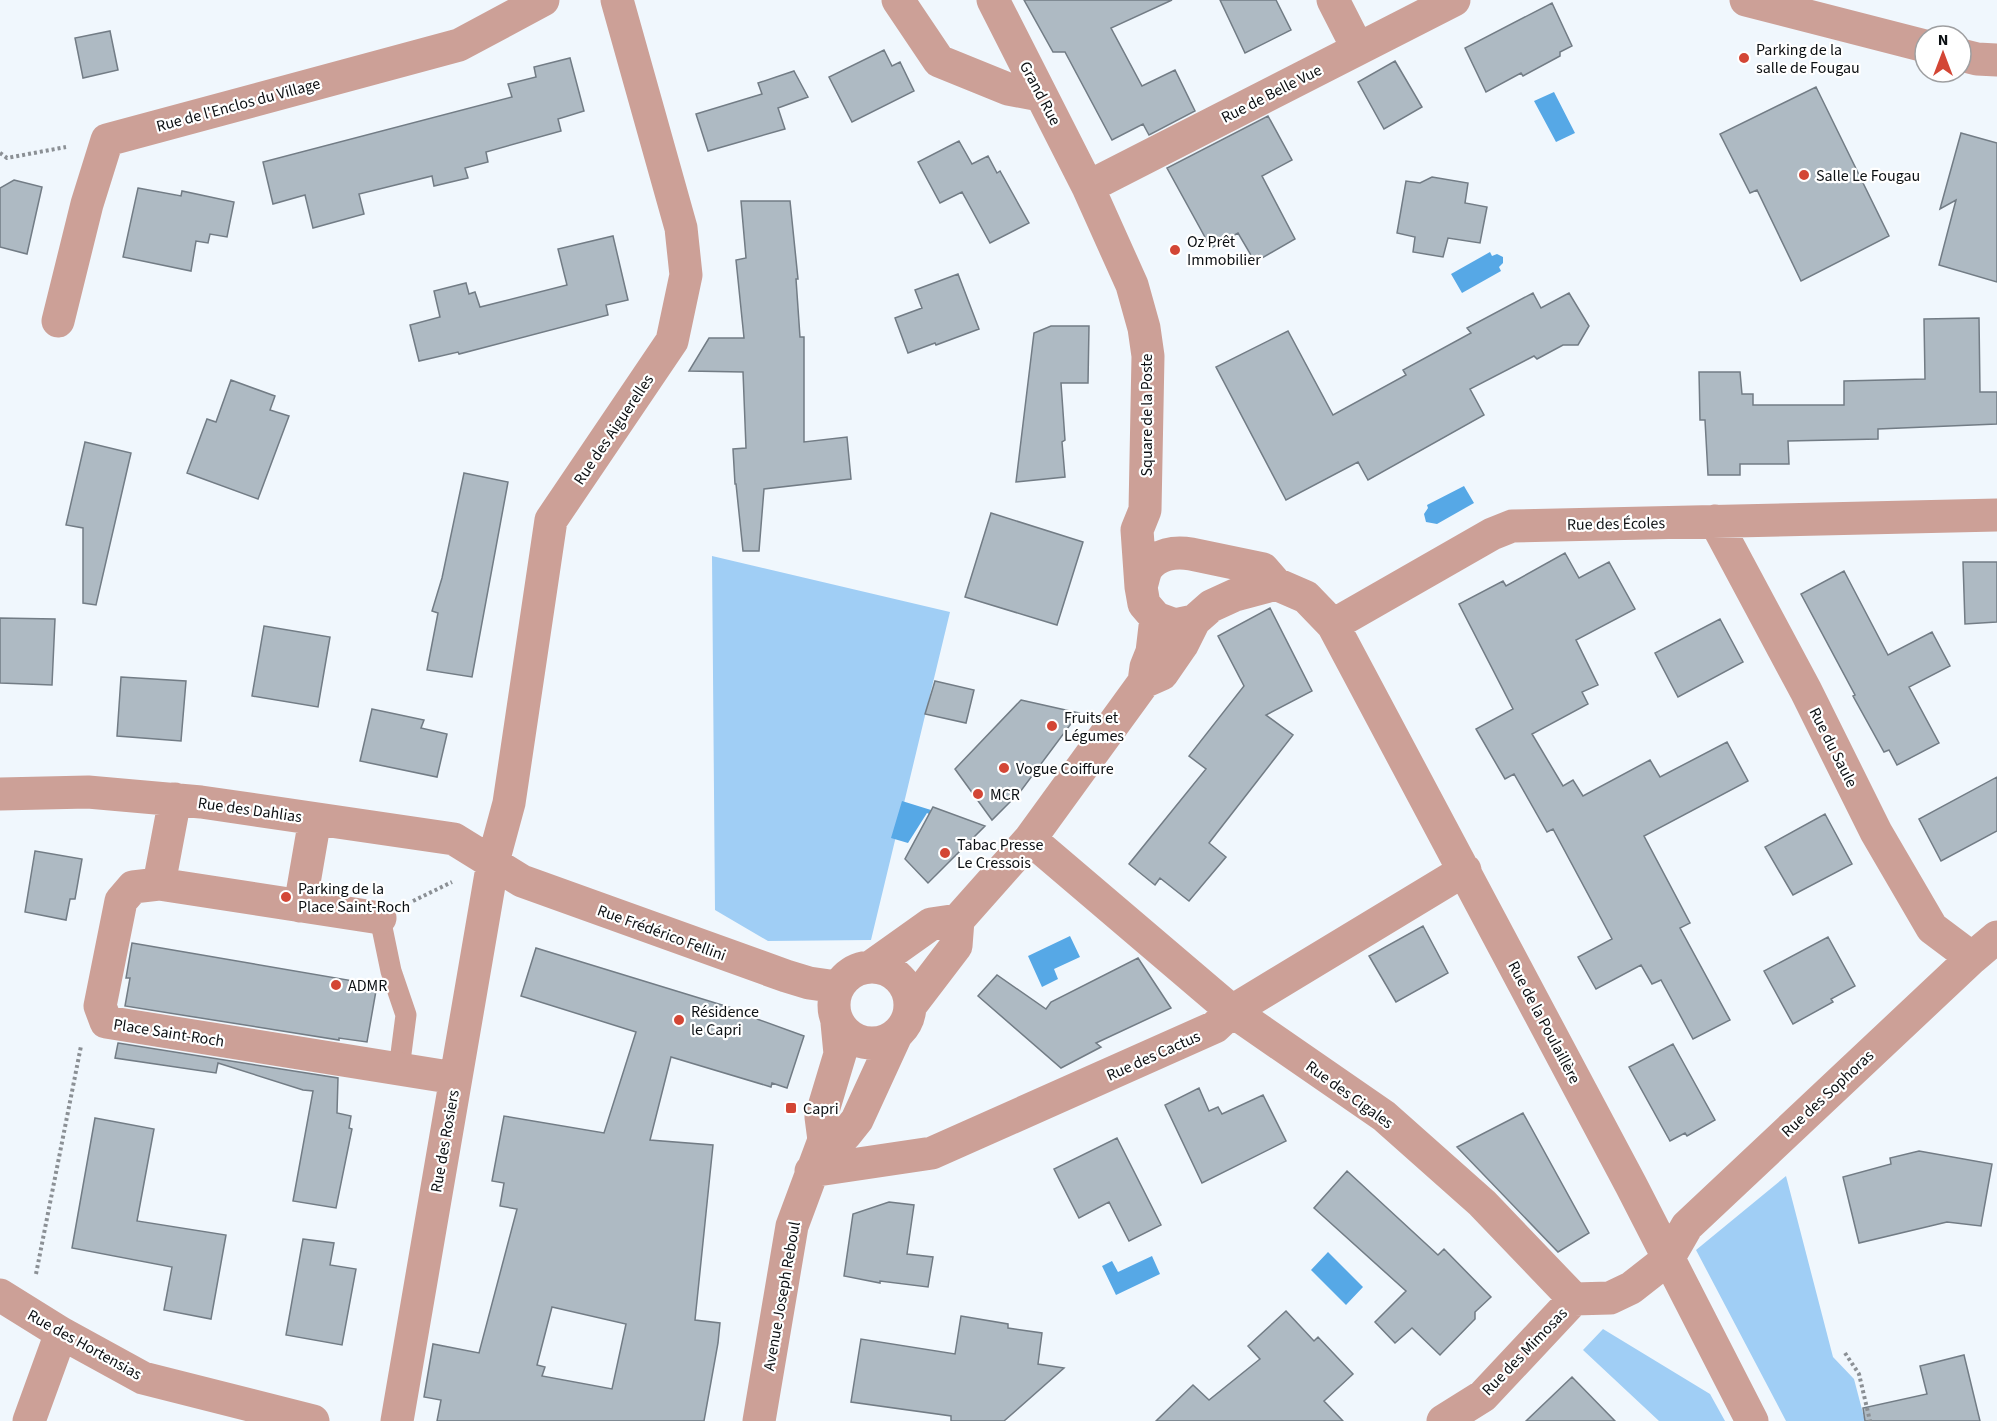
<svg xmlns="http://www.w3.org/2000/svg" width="1997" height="1421" viewBox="0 0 1997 1421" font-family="'Source Sans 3',sans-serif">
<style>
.green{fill:#a0cef5}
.water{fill:#56a8e6}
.building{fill:#aebac3;stroke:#727c85;stroke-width:1.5;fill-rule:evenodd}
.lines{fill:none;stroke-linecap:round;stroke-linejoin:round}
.path{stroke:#8b9095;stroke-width:4;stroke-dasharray:3 3;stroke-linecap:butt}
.service{stroke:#cca097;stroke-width:21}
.minor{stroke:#cca097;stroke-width:33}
.poi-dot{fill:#d34635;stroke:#fff;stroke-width:2}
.labels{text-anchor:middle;stroke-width:4.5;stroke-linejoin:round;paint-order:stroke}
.poi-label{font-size:16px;fill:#0c1013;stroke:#fff;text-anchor:start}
.street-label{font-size:16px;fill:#0c1013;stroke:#fff}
</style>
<rect width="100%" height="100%" fill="#f0f7fd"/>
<!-- green -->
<path class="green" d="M 712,556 L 950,612 L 871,940 L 768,941 L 715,910 Z
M 1786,1176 L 1833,1357 L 1854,1379 L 1865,1421 L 1786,1421 L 1696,1250 Z
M 1603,1329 L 1710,1394 L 1725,1421 L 1659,1421 L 1583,1350 Z"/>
<!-- water -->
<path class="water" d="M 1554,92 L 1575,133 L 1556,142 L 1534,101 Z
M 1490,252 L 1492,256 L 1497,254 L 1503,257 L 1503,263 L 1499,267 L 1501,271 L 1462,293 L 1451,274 Z
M 1464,486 L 1474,503 L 1437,524 L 1426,522 L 1424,514 L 1428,508 L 1427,505 Z
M 902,801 L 931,810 L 929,814 L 927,813 L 908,843 L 891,838 Z
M 1070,936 L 1080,957 L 1054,969 L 1058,979 L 1042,987 L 1028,956 Z
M 1328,1252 L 1363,1287 L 1346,1305 L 1311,1270 Z
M 1152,1256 L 1160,1274 L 1116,1295 L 1102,1266 L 1112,1261 L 1118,1272 Z"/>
<!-- building -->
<path class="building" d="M 1024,0 L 1172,0 L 1111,28 L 1142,86 L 1175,70 L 1195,111 L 1149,135 L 1143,124 L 1112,140 L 1065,52 L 1053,52 Z
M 1220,0 L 1276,0 L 1291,30 L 1245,53 Z
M 1552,3 L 1572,46 L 1560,52 L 1560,56 L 1523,76 L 1521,73 L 1486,92 L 1465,48 Z
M 110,31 L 118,70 L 83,78 L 75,38 Z
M 884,50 L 892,66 L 900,62 L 914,91 L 852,122 L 829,77 Z
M 570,58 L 584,111 L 558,119 L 561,131 L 486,152 L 488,162 L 465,168 L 468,178 L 434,186 L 432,176 L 359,194 L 364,214 L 313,228 L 305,195 L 273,204 L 263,162 L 512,97 L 508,84 L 536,77 L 534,67 Z
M 1395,61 L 1422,107 L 1384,129 L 1358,82 Z
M 794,71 L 808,97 L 778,108 L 785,129 L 708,151 L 696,114 L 762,94 L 758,83 Z
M 1816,87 L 1889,236 L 1801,281 L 1757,190 L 1750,193 L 1720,134 Z
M 1268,116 L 1292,160 L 1262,176 L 1295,239 L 1255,262 L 1238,233 L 1211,248 L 1167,168 Z
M 1961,133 L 1997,143 L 1997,282 L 1939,265 L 1956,200 L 1940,209 Z
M 959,141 L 972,164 L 988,156 L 997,173 L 1000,171 L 1029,223 L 990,243 L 962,192 L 940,203 L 918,162 Z
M 1432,177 L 1468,183 L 1465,203 L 1487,207 L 1480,243 L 1448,238 L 1443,257 L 1413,252 L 1415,237 L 1397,233 L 1406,181 L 1420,183 Z
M 14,180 L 42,187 L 27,254 L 0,247 L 0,188 Z
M 138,188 L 181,196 L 182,191 L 234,202 L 227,237 L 210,234 L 208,243 L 196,241 L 191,271 L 123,257 Z
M 741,201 L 790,201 L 798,279 L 796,279 L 800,337 L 804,337 L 804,442 L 847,437 L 851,479 L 764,489 L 759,551 L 743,551 L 736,484 L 735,484 L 733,449 L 746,448 L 743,372 L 689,371 L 709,338 L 744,338 L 736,260 L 746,258 Z
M 613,236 L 628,300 L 606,305 L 608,315 L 459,354 L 458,352 L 419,361 L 410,325 L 440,317 L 434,291 L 466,283 L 469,294 L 475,292 L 480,307 L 567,285 L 558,249 Z
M 958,274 L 979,329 L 936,345 L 935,343 L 908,353 L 895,318 L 922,308 L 915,290 Z
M 1533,293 L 1541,308 L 1569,293 L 1589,326 L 1578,345 L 1563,345 L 1537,359 L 1534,356 L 1470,389 L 1484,415 L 1368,480 L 1358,462 L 1286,500 L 1216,367 L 1288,331 L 1333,415 L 1406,375 L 1403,370 L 1471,333 L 1467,328 Z
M 1979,318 L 1980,392 L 1997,392 L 1997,424 L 1878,429 L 1878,439 L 1788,441 L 1789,464 L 1740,464 L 1740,475 L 1708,475 L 1705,420 L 1700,420 L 1699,372 L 1740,372 L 1742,394 L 1753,394 L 1753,405 L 1844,405 L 1844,381 L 1925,379 L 1924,319 Z
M 1051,326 L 1089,326 L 1088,383 L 1061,383 L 1065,440 L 1062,442 L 1065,477 L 1016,482 L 1034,333 Z
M 231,380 L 275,396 L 270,410 L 289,416 L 258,499 L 187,473 L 207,419 L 216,422 Z
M 85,442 L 131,453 L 96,605 L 83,603 L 83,528 L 66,525 Z
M 464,473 L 508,482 L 472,677 L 427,670 L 438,613 L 432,611 L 442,578 Z
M 991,513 L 1083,542 L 1057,625 L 965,597 Z
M 1565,553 L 1579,578 L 1609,562 L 1635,609 L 1576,640 L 1598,685 L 1582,692 L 1588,704 L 1532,734 L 1563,786 L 1573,780 L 1583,796 L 1650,760 L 1660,777 L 1727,742 L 1748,781 L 1644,836 L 1690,923 L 1680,928 L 1730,1020 L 1693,1039 L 1661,980 L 1652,984 L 1641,965 L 1596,989 L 1578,957 L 1612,939 L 1553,829 L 1547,832 L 1514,774 L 1505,779 L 1476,729 L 1513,709 L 1459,604 L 1503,581 L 1506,586 Z
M 1963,562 L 1997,562 L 1997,622 L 1965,624 Z
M 1844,571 L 1888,655 L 1932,632 L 1950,666 L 1909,687 L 1939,743 L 1897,765 L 1889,750 L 1884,752 L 1853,696 L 1855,695 L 1801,594 Z
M 1270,608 L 1312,691 L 1266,715 L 1293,735 L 1209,843 L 1226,857 L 1189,901 L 1160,878 L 1155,885 L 1129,864 L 1206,769 L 1189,756 L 1244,686 L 1218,636 Z
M 0,618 L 55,619 L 52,685 L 0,683 Z
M 1720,619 L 1743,662 L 1678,697 L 1655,653 Z
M 264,626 L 330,637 L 318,707 L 252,696 Z
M 121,677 L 186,681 L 181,741 L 117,736 Z
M 935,681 L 974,690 L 966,723 L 925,714 Z
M 1021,700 L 1079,713 L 1020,792 L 992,820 L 955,769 Z
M 372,709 L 424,720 L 421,728 L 447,734 L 437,777 L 360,761 Z
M 1997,777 L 1997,831 L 1941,861 L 1919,819 Z
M 933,807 L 985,826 L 928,883 L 905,859 Z
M 1825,814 L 1852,864 L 1793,895 L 1765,847 Z
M 35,851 L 82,859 L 75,899 L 70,899 L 66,920 L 25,912 Z
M 1423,926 L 1448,973 L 1396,1002 L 1369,956 Z
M 1828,937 L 1855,986 L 1831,999 L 1833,1002 L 1793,1024 L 1764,971 Z
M 132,943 L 377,985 L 367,1042 L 339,1038 L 339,1040 L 125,1006 L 130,978 L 126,978 Z
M 536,948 L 758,1016 L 757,1019 L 804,1036 L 787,1088 L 772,1083 L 771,1087 L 671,1057 L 650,1140 L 713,1145 L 695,1320 L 720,1323 L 718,1343 L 704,1421 L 437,1421 L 441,1400 L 424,1397 L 433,1344 L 479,1353 L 517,1209 L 500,1206 L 504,1183 L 492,1181 L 504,1116 L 604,1133 L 636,1032 L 521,996 ZM 552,1307 L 626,1324 L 612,1389 L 542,1376 L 545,1367 L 537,1365 Z
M 1138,958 L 1171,1008 L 1096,1043 L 1101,1047 L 1061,1068 L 978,996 L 997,975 L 1046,1009 L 1051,1002 Z
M 118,1043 L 338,1078 L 337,1113 L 351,1116 L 349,1128 L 352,1129 L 336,1208 L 293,1201 L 313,1091 L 303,1090 L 218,1063 L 216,1073 L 115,1058 Z
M 1673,1044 L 1715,1120 L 1687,1136 L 1685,1133 L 1670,1141 L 1629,1067 Z
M 1199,1088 L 1209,1111 L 1218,1107 L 1222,1114 L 1263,1095 L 1286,1141 L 1202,1183 L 1165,1105 Z
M 1523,1113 L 1589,1233 L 1558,1252 L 1457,1147 Z
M 95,1118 L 154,1129 L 137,1221 L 226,1235 L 211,1319 L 164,1310 L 172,1267 L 72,1248 Z
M 1117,1138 L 1161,1225 L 1129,1241 L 1109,1202 L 1079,1218 L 1054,1169 Z
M 1919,1151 L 1992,1164 L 1981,1226 L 1947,1222 L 1859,1243 L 1843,1177 L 1891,1164 L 1890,1158 Z
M 1347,1171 L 1438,1255 L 1444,1249 L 1491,1297 L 1475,1312 L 1475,1319 L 1440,1355 L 1412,1328 L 1395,1343 L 1375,1322 L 1406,1291 L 1314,1208 Z
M 889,1202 L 914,1205 L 907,1254 L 933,1257 L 928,1287 L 880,1281 L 880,1283 L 844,1276 L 853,1214 Z
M 303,1239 L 334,1243 L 330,1265 L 356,1269 L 342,1345 L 286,1335 Z
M 1286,1311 L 1314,1341 L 1318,1337 L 1353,1374 L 1324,1401 L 1343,1421 L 1156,1421 L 1193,1385 L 1209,1400 L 1260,1359 L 1248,1346 Z
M 961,1316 L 1008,1324 L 1008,1328 L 1042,1333 L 1038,1364 L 1064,1368 L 1004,1421 L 951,1421 L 951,1416 L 851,1402 L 861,1339 L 955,1354 Z
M 1964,1355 L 1980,1421 L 1865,1421 L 1863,1408 L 1927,1394 L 1920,1366 Z
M 1572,1377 L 1615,1421 L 1526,1421 Z"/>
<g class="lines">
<!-- path -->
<path class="path" d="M 0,153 L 7,158 L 66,147
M 413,901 L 452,882
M 36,1274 L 81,1046
M 1845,1353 L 1859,1374 L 1870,1421"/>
<!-- service -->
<path class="service" d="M 380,918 L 391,971 L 406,1015 L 399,1069"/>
<!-- minor -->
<path class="minor" d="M 898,0 L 939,61 L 1008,89 L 1040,95
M 993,0 L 1088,187 L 1132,285 L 1144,328 L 1148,356 L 1145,510 L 1137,530 L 1141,587 L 1144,604 L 1156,618 L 1175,625 L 1194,621
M 1333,0 L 1358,49
M 1746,0 L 1925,46
M 1961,55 L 1977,59 L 1997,60
M 1088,187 L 1454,0
M 58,321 L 87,204 L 107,140 L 459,45 L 543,0
M 1715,521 L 1806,691 L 1876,832 L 1932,928 L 1972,958
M 1141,587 C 1143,581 1144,573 1147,568 C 1157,554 1175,551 1191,554 L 1263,569 L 1276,584 L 1306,597 L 1333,625 L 1631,1185 L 1752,1421
M 1333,625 L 1492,534 L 1512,526 L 1997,515
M 1144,682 L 1162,674 L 1182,645 L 1194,621 L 1211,606 L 1235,595 L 1276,584
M 0,794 L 88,792 L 201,802 L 454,839 L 522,881 L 786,976 L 809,983 L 837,987
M 1030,839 L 1232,1011 L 1384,1116 L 1482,1203 L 1574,1299 L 1610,1298 L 1631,1288 L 1668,1259 L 1687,1226 L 1972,958 L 1997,937
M 159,884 L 175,799
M 300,906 L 315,819
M 380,918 L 159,884 L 133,887 L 121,901 L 100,1006 L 106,1022 L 455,1078
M 872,966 L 931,924 L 958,920
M834 1005a38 38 0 1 1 76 0a38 38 0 1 1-76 0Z
M 911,1005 L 956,946 L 958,920 L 1030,839 L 1144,682 L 1146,667 L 1152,652 L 1156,618
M 824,1140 L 845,1135 L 857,1120 L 896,1035
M 811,1171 L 932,1153 L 1215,1027 L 1232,1011 L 1465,870
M 0,1295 L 61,1333 L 143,1378 L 313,1421
M 29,1421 L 61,1333
M 397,1421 L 493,862 L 509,803 L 551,520 L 672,341 L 686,275 L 681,228 L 617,0
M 759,1421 L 792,1226 L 824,1140 L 821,1117 L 840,1054 L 837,1023
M 1443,1421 L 1483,1396 L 1574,1299"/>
</g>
<!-- markers -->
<g class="poi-dot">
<circle cx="1744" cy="58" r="6"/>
<circle cx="1804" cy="175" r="6"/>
<circle cx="1175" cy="250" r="6"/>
<circle cx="1052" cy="726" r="6"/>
<circle cx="1004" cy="768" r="6"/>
<circle cx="978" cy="794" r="6"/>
<circle cx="945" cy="853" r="6"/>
<circle cx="286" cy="897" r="6"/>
<circle cx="336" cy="985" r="6"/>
<circle cx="679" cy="1020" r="6"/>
<rect x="785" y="1102" width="12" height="12" rx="3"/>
</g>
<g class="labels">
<!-- poi labels -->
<g class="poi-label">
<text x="1756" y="55">Parking de la<tspan x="1756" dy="18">salle de Fougau</tspan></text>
<text x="1816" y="181">Salle Le Fougau</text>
<text x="1187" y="247">Oz Prêt<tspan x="1187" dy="18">Immobilier</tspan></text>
<text x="1064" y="723">Fruits et<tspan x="1064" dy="18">Légumes</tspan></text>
<text x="1016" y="774">Vogue Coiffure</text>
<text x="990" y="800">MCR</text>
<text x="957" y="850">Tabac Presse<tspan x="957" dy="18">Le Cressois</tspan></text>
<text x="298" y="894">Parking de la<tspan x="298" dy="18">Place Saint-Roch</tspan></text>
<text x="348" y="991">ADMR</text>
<text x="691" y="1017">Résidence<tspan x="691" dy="18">le Capri</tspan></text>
<text x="803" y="1114">Capri</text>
</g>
<!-- street labels -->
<g class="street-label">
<text transform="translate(1041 93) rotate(62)" y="6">Grand Rue</text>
<text transform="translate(1271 93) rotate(-27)" y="6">Rue de Belle Vue</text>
<text transform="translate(238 104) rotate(-15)" y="6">Rue de l'Enclos du Village</text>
<text transform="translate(1146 415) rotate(-90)" y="6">Square de la Poste</text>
<text transform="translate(613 429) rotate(-56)" y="6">Rue des Aiguerelles</text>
<text transform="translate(1616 523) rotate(-1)" y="6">Rue des Écoles</text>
<text transform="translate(1834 747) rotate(63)" y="6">Rue du Saule</text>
<text transform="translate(250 809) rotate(8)" y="6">Rue des Dahlias</text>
<text transform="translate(662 932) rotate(20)" y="6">Rue Frédérico Fellini</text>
<text transform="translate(1545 1022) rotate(62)" y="6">Rue de la Poulaillère</text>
<text transform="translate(169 1032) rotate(9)" y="6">Place Saint-Roch</text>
<text transform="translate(1153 1055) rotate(-24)" y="6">Rue des Cactus</text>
<text transform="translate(1827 1093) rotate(-43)" y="6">Rue des Sophoras</text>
<text transform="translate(1350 1094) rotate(36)" y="6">Rue des Cigales</text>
<text transform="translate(444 1141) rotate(-80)" y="6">Rue des Rosiers</text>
<text transform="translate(781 1296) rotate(-80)" y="6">Avenue Joseph Reboul</text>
<text transform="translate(85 1344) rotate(29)" y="6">Rue des Hortensias</text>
<text transform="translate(1524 1351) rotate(-46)" y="6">Rue des Mimosas</text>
</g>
</g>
<!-- north arrow -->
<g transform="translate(1943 54)"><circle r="28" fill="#ffffff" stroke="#9e9fa1" stroke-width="1.5"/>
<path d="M0-4.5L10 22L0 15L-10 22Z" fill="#d34635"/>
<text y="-9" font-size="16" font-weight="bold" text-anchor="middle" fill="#0c1013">N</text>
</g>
</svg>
